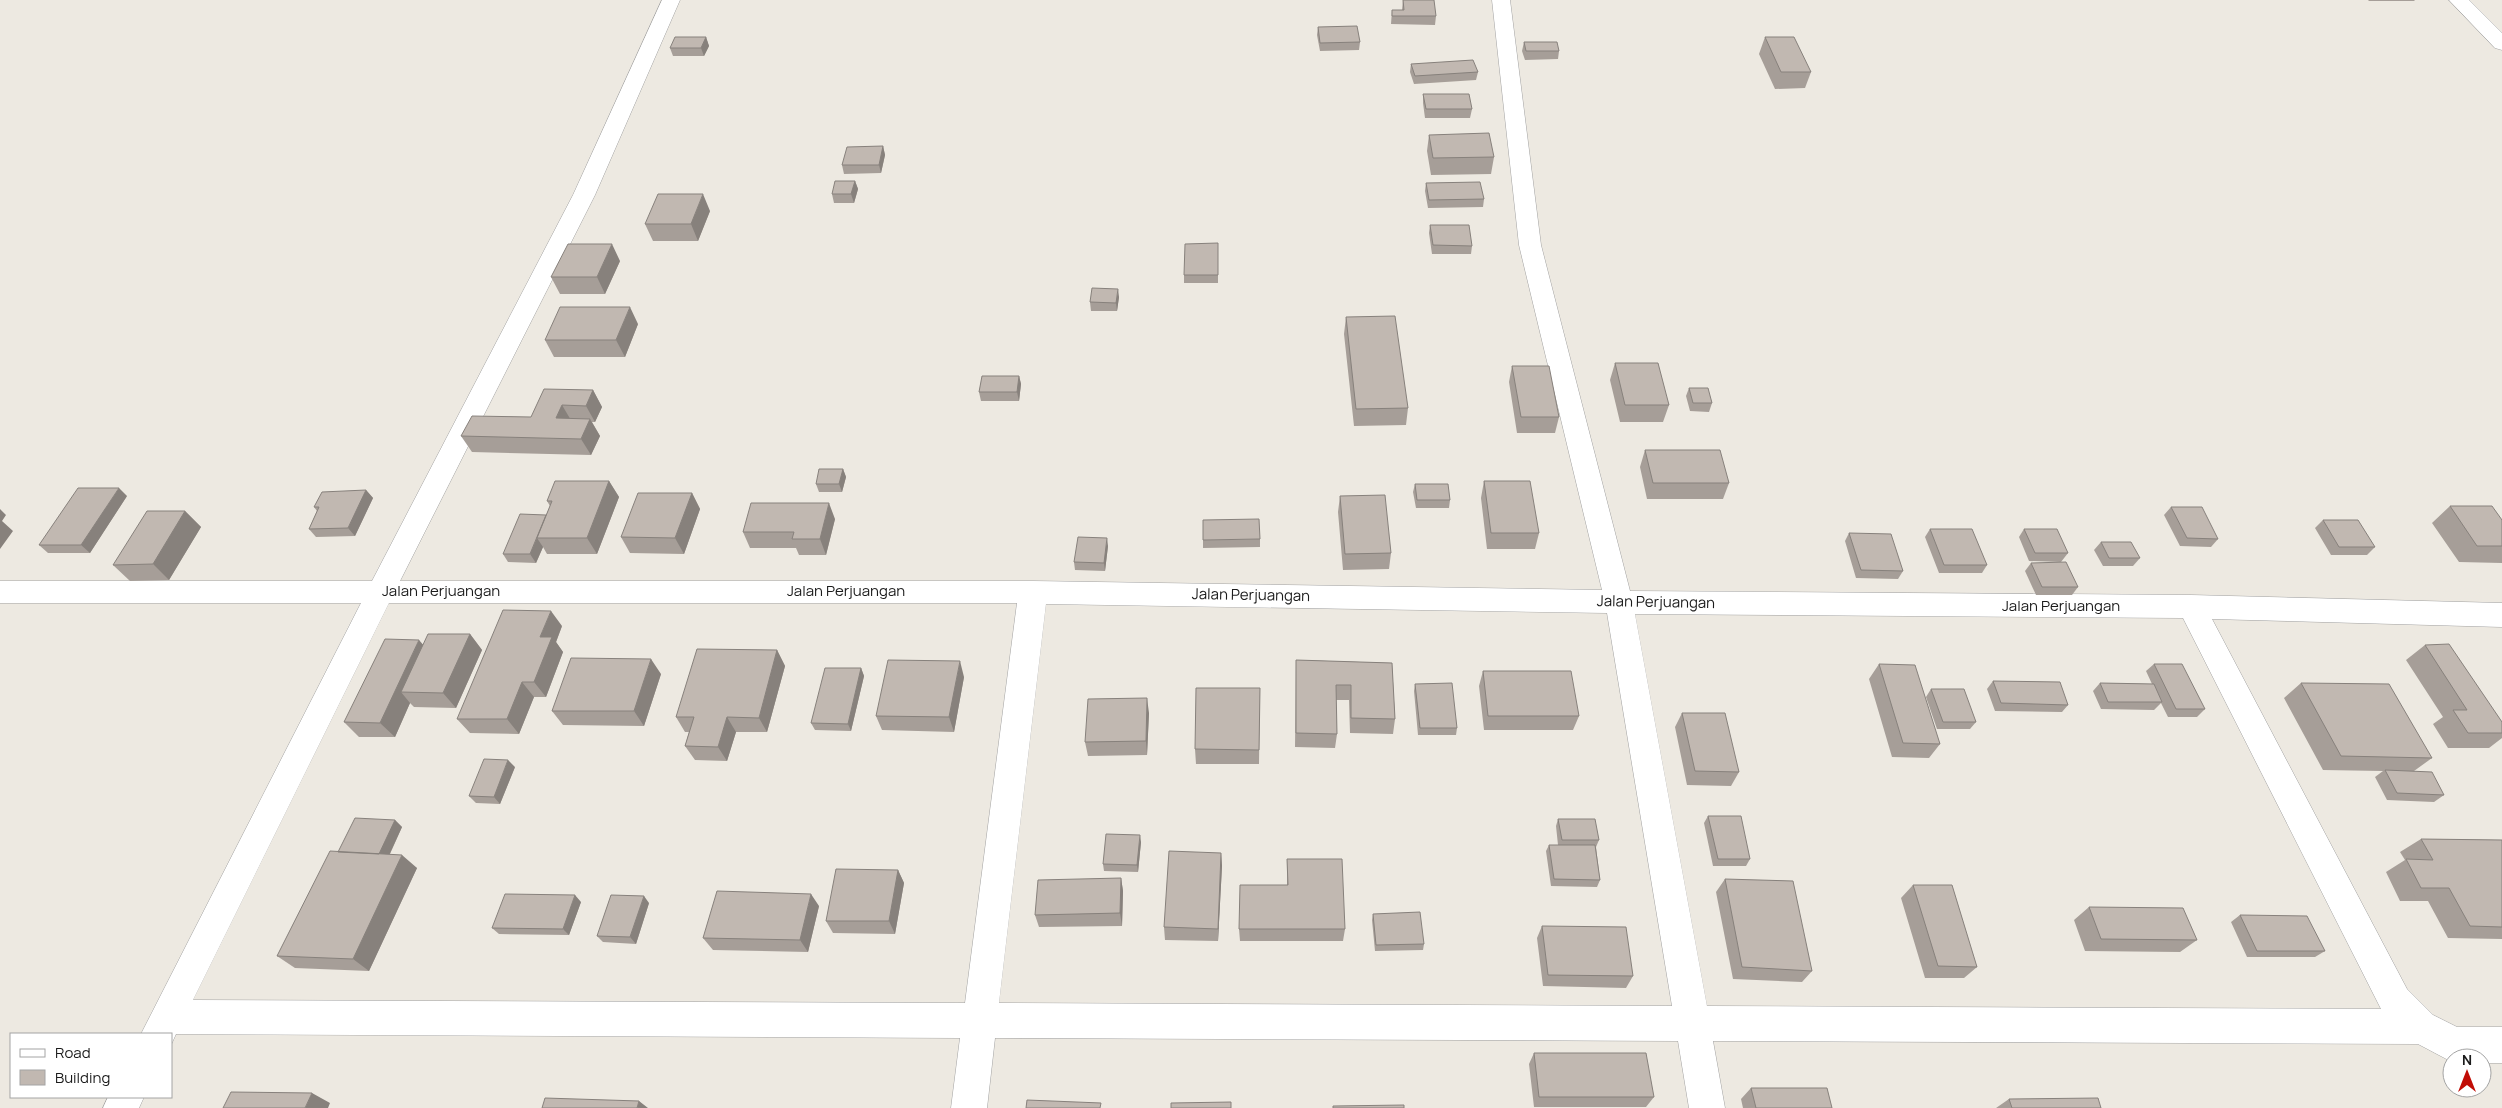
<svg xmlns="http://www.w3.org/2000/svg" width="2502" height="1108" viewBox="0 0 2502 1108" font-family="Manrope,sans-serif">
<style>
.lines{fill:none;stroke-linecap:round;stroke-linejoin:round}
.minor-casing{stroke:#a2a2a2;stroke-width:1}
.minor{fill:#fff;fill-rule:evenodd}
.wall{fill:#a69e98}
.shaded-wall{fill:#87817c}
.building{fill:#c1b8b1;stroke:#87817c}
.labels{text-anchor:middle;stroke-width:4;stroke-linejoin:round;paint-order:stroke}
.street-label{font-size:15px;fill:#1b1b1b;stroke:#fff}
</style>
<rect width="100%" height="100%" fill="#ede9e1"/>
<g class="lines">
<defs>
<path id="minor" d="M 662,0 L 680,0 L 595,195 L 400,581 L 1033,581 L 1602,590 L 1519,245 L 1492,0 L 1510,0 L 1541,245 L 1630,591 L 2191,595 L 2502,603 L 2502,627 L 2212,619 L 2407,989 L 2433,1015 L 2457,1027 L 2502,1027 L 2502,1063 L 2482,1063 L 2482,1058 L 2452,1058 L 2452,1062 L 2418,1044 L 1713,1041 L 1725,1108 L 1689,1108 L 1678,1041 L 995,1038 L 987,1108 L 951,1108 L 960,1038 L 176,1034 L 171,1045 L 171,1034 L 141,1034 L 361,603 L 0,603 L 0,581 L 372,581 L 573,195 ZM 389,603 L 1017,603 L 965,1003 L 193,1000 ZM 1046,604 L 1607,613 L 1672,1006 L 999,1003 ZM 1635,614 L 2183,618 L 2381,1009 L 1707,1006 Z
M 2449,0 L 2469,0 L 2502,33 L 2502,50 L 2495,48 Z
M 108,1097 L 144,1097 L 139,1108 L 103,1108 Z"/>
</defs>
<!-- minor casing -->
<use href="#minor" class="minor-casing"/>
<!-- minor -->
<use href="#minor" class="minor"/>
</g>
<!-- wall -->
<path class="wall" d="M 1403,0 L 1436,16 L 1435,25 L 1391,24 L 1392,10 L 1402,10 Z
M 2368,0 L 2415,0 L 2414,1 L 2369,1 Z
M 1318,27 L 1360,42 L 1359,50 L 1320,51 L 1317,35 Z
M 706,37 L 709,46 L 704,56 L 673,56 L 670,48 Z
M 1765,37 L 1811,72 L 1805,88 L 1775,89 L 1759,54 Z
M 1524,42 L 1559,51 L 1558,59 L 1525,60 L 1522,51 Z
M 1411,64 L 1478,72 L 1476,80 L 1414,84 L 1410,72 Z
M 1423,94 L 1472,109 L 1470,118 L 1425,118 L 1423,103 Z
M 1429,135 L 1494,157 L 1491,174 L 1431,175 L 1427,151 Z
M 883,146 L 885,155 L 881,173 L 844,174 L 842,165 Z
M 855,181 L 858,189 L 854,203 L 834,203 L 832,194 Z
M 1426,183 L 1484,199 L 1483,207 L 1428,208 L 1425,191 Z
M 710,211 L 698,241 L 653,241 L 645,224 Z
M 1430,225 L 1472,246 L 1471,254 L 1432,254 L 1429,233 Z
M 1218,243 L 1218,283 L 1184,283 L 1184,275 Z
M 620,261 L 605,294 L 560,294 L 551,277 Z
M 1119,297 L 1117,311 L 1091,311 L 1090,302 Z
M 1346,317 L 1408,408 L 1406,425 L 1354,426 L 1344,334 Z
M 638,324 L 625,357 L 554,357 L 545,340 Z
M 1615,363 L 1669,405 L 1663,422 L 1620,422 L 1610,380 Z
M 1512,366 L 1559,417 L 1555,433 L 1517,433 L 1509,382 Z
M 1019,376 L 1021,384 L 1019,401 L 981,401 L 979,392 Z
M 1689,388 L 1712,403 L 1709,412 L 1690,411 L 1686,396 Z
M 593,390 L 602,407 L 595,422 L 592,422 L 600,436 L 591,455 L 472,452 L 461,436 L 531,417 Z
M 1645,450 L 1729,483 L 1723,499 L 1647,499 L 1640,467 Z
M 843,469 L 846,477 L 842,492 L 819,492 L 816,484 Z
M 609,481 L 619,497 L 597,554 L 547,554 L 543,547 L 536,563 L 508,562 L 503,554 L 546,515 L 550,506 L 547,501 Z
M 1484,481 L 1539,533 L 1535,549 L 1487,549 L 1481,498 Z
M 1415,484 L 1450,500 L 1449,508 L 1416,508 L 1413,492 Z
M 366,490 L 373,498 L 355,536 L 316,537 L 309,529 L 317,511 L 314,507 Z
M 692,493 L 700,509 L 684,554 L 630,553 L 621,537 Z
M 127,496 L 90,553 L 48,553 L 39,545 Z
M 1340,496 L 1391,553 L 1389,569 L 1343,570 L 1338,512 Z
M 2450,506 L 2502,520 L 2502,563 L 2459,562 L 2432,523 Z
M 2171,507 L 2218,539 L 2211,547 L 2180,546 L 2164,515 Z
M 185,511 L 201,527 L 169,580 L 130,581 L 113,565 Z
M 835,519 L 826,555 L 799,555 L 796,548 L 750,548 L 743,532 Z
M 2323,520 L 2375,547 L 2367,555 L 2331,555 L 2315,528 Z
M 1930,529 L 1987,565 L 1982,573 L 1939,573 L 1925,537 Z
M 2024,529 L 2068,553 L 2061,562 L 2029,561 L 2019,537 Z
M 1849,533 L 1903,571 L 1898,579 L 1856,578 L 1845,541 Z
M 1260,539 L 1260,547 L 1203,548 L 1203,540 Z
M 2101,542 L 2140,558 L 2133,566 L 2103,566 L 2094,550 Z
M 1108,546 L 1105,571 L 1075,570 L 1074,562 Z
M 2031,563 L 2078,587 L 2072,595 L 2036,595 L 2025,571 Z
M 562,626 L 556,642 L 563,652 L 546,697 L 534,697 L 519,734 L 470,733 L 457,719 Z
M 470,634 L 482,650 L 456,708 L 414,707 L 410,703 L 395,737 L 359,737 L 344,722 L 423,644 Z
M 2425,645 L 2502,722 L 2502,738 L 2489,748 L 2448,748 L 2433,724 L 2443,717 L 2406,660 Z
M 777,650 L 785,666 L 767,732 L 736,732 L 727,761 L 695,760 L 685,746 L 689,732 L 685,732 L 676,717 Z
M 1296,660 L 1392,663 L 1395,719 L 1393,734 L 1350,733 L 1349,700 L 1336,700 L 1337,734 L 1335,748 L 1295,747 Z
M 1879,664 L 1940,744 L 1929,758 L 1892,757 L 1869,679 Z
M 2154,664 L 2205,709 L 2197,717 L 2168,717 L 2161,703 L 2154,710 L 2101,709 L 2093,691 L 2100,683 L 2152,684 L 2146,671 Z
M 861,668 L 864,676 L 851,731 L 815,730 L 811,723 Z
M 1483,671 L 1579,716 L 1573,730 L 1484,730 L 1479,686 Z
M 661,674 L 644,726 L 563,725 L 552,711 Z
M 964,677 L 954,732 L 882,730 L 876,716 Z
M 1993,681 L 2068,705 L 2062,712 L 1995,711 L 1987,689 Z
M 2301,683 L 2432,758 L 2414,771 L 2444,795 L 2434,802 L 2387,800 L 2375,777 L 2383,771 L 2323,770 L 2284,698 Z
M 1415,684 L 1457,728 L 1456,735 L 1418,735 L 1414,691 Z
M 1260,688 L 1259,764 L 1196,764 L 1195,749 Z
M 1931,689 L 1976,722 L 1970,729 L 1937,729 L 1926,697 Z
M 1149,713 L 1147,755 L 1088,756 L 1085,742 Z
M 1682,713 L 1739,772 L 1731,786 L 1687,785 L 1675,727 Z
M 515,767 L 500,804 L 476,803 L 469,796 Z
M 1708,816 L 1750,859 L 1746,866 L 1713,866 L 1704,823 Z
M 1558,819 L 1599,840 L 1596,847 L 1600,880 L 1597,887 L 1551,886 L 1546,851 L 1549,845 L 1558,845 L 1556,826 Z
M 395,820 L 402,827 L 390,854 L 417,868 L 369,971 L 295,968 L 277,956 L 338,852 Z
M 2421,839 L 2502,840 L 2502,939 L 2448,938 L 2428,901 L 2400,901 L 2386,872 L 2405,860 L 2400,852 Z
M 1141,842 L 1138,872 L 1104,871 L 1103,864 Z
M 1221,853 L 1222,866 L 1218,941 L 1165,940 L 1164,927 Z
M 1287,859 L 1345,929 L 1343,941 L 1240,941 L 1239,929 L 1287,885 Z
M 898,870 L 904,883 L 895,934 L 833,933 L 826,921 Z
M 1121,878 L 1123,891 L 1122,926 L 1039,927 L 1035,915 Z
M 1725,879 L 1812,971 L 1802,982 L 1733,979 L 1716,892 Z
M 1913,885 L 1977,967 L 1964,978 L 1925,978 L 1901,898 Z
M 581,902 L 569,935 L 499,934 L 492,928 Z
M 649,903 L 636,944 L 603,942 L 597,936 Z
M 819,906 L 808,952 L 713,950 L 703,938 Z
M 2089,907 L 2197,940 L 2180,952 L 2085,951 L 2074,920 Z
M 1373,914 L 1424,944 L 1423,950 L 1375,951 L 1372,920 Z
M 2240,915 L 2325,951 L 2315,957 L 2247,957 L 2231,922 Z
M 1542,926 L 1633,976 L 1626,988 L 1543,986 L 1537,938 Z
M 1534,1053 L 1654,1097 L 1646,1107 L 1534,1107 L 1529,1064 Z
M 1751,1088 L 1832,1108 L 1743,1108 L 1741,1099 Z
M 2009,1099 L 2101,1108 L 1996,1108 Z"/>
<!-- shaded-wall -->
<path class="shaded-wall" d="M 706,37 L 709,46 L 704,56 L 701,48 Z
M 883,146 L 885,155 L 881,173 L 879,165 Z
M 855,181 L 858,189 L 854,203 L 851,194 Z
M 703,194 L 710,211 L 698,241 L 691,224 Z
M 612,244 L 620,261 L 605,294 L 597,277 Z
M 1118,289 L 1119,297 L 1117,311 L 1116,303 Z
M 630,307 L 638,324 L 625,357 L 616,340 Z
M 1019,376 L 1021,384 L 1019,401 L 1017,392 Z
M 593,390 L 602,407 L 595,422 L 586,406 Z
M 562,405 L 572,422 L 556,418 Z
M 590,419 L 600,436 L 591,455 L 581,439 Z
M 843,469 L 846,477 L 842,492 L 839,484 Z
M 609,481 L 619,497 L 597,554 L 587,538 Z
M 119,488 L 127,496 L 90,553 L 81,545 Z
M 366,490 L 373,498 L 355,536 L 348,528 Z
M 692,493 L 700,509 L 684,554 L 675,538 Z
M 829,503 L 835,519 L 826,555 L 820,539 Z
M 0,509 L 6,515 L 2,521 L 13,531 L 0,549 Z
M 185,511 L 201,527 L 169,580 L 153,564 Z
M 537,538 L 543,547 L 536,563 L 530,554 Z
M 1107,538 L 1108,546 L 1105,571 L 1104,563 Z
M 551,611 L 562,626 L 556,642 L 563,652 L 546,697 L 534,682 L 540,637 Z
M 470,634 L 482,650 L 456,708 L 443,693 Z
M 419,640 L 432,655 L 401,692 L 410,703 L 395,737 L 380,723 Z
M 777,650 L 785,666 L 767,732 L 759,718 Z
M 651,659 L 661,674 L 644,726 L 634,711 Z
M 960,661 L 964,677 L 954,732 L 949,717 Z
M 861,668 L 864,676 L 851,731 L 848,724 Z
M 522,682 L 534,697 L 519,734 L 507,719 Z
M 1147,698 L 1149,713 L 1147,755 L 1146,741 Z
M 727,717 L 736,732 L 727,761 L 718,747 Z
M 508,760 L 515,767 L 500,804 L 494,797 Z
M 395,820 L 402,827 L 385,864 L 377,857 Z
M 1140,835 L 1141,842 L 1138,872 L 1137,865 Z
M 1221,853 L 1222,866 L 1218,941 L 1218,929 Z
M 402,855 L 417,868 L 369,971 L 353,959 Z
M 898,870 L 904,883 L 895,934 L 889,921 Z
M 1121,878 L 1123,891 L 1122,926 L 1120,913 Z
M 811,894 L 819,906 L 808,952 L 800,940 Z
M 575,895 L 581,902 L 569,935 L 563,929 Z
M 644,896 L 649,903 L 636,944 L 630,937 Z
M 312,1093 L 330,1103 L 328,1108 L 305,1108 Z
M 639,1101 L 648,1108 L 637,1108 Z"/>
<!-- building -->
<path class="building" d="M 1403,0 L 1434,0 L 1436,16 L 1392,16 L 1392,10 L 1404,10 Z
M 1357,26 L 1360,42 L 1320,43 L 1318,27 Z
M 675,37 L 706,37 L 701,48 L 670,48 Z
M 1765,37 L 1794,37 L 1811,72 L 1781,72 Z
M 1524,42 L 1557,42 L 1559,51 L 1526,51 Z
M 1473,60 L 1478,72 L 1415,76 L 1411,64 Z
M 1423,94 L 1469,94 L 1472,109 L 1426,109 Z
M 1489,133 L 1494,157 L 1433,158 L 1429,135 Z
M 883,146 L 879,165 L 842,165 L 847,147 Z
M 835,181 L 855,181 L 851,194 L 832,194 Z
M 1480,182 L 1484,199 L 1429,200 L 1426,183 Z
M 658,194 L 703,194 L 691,224 L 645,224 Z
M 1430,225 L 1469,225 L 1472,246 L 1433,245 Z
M 1218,243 L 1218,275 L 1184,275 L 1185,244 Z
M 568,244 L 612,244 L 597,277 L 551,277 Z
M 1092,288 L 1118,289 L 1116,303 L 1090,302 Z
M 560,307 L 630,307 L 616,340 L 545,340 Z
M 1395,316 L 1408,408 L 1356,409 L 1346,317 Z
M 1615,363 L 1658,363 L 1669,405 L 1625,405 Z
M 1512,366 L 1549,366 L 1559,417 L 1521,417 Z
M 982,376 L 1019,376 L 1017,392 L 979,392 Z
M 1689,388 L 1708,388 L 1712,403 L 1693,403 Z
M 544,389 L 593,390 L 586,406 L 562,405 L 556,418 L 590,419 L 581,439 L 461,436 L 472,416 L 531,417 Z
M 1645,450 L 1720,450 L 1729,483 L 1653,483 Z
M 819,469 L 843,469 L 839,484 L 816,484 Z
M 555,481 L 609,481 L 587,538 L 537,538 L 552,501 L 547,501 Z
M 1484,481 L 1530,481 L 1539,533 L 1491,533 Z
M 1415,484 L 1448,484 L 1450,500 L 1417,500 Z
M 78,488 L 119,488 L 81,545 L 39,545 Z
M 366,490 L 348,528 L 309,529 L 319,507 L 314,507 L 322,492 Z
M 638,493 L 692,493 L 675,538 L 621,537 Z
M 1385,495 L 1391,553 L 1345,554 L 1340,496 Z
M 751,503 L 829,503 L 820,539 L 792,539 L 794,532 L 743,532 Z
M 2450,506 L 2492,506 L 2502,520 L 2502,546 L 2477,546 Z
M 2171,507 L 2202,507 L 2218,539 L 2187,538 Z
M 147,511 L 185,511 L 153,564 L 113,565 Z
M 520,514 L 546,515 L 530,554 L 503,554 Z
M 1259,519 L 1260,539 L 1203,540 L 1203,520 Z
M 2323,520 L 2358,520 L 2375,547 L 2339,547 Z
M 1930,529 L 1972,529 L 1987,565 L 1944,565 Z
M 2024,529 L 2057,529 L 2068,553 L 2035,553 Z
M 1849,533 L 1891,534 L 1903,571 L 1861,570 Z
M 1078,537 L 1107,538 L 1104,563 L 1074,562 Z
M 2101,542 L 2131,542 L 2140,558 L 2109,558 Z
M 2066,562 L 2078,587 L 2042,587 L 2031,563 Z
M 503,610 L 551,611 L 540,637 L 552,637 L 534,682 L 522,682 L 507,719 L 457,719 Z
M 428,634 L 470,634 L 443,693 L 401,692 Z
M 385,639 L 419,640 L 380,723 L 344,722 Z
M 2449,644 L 2502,722 L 2502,733 L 2468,733 L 2453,710 L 2467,710 L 2425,645 Z
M 697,649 L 777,650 L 759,718 L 727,717 L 718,747 L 685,746 L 694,717 L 676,717 Z
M 571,658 L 651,659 L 634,711 L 552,711 Z
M 888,660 L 960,661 L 949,717 L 876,716 Z
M 1296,660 L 1392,663 L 1395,719 L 1351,718 L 1351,685 L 1336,685 L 1337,734 L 1296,733 Z
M 1879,664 L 1915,665 L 1940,744 L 1903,743 Z
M 2154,664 L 2182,664 L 2205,709 L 2176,709 Z
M 825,668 L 861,668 L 848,724 L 811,723 Z
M 1483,671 L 1571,671 L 1579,716 L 1488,716 Z
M 1993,681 L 2060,682 L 2068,705 L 2001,703 Z
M 1452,683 L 1457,728 L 1420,728 L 1415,684 Z
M 2100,683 L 2154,684 L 2162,702 L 2108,702 Z
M 2301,683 L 2389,684 L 2432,758 L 2341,756 Z
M 1196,688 L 1260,688 L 1259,750 L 1195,749 Z
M 1931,689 L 1964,689 L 1976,722 L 1943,722 Z
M 1147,698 L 1146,741 L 1085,742 L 1088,699 Z
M 1682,713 L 1725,713 L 1739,772 L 1695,771 Z
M 484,759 L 508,760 L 494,797 L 469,796 Z
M 2385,770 L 2432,772 L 2444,795 L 2397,793 Z
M 1708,816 L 1741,816 L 1750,859 L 1718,859 Z
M 355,818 L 395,820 L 379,854 L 338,852 Z
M 1558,819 L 1595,819 L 1599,840 L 1562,840 Z
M 1106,834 L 1140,835 L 1137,865 L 1103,864 Z
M 2421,839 L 2502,840 L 2502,927 L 2470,926 L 2449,888 L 2421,888 L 2406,859 L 2433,860 Z
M 1549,845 L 1595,845 L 1600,880 L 1554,879 Z
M 330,851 L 402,855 L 353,959 L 277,956 Z
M 1169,851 L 1221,853 L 1218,929 L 1164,927 Z
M 1287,859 L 1342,859 L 1345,929 L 1239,929 L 1240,885 L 1288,885 Z
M 836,869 L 898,870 L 889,921 L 826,921 Z
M 1121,878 L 1120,913 L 1035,915 L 1038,880 Z
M 1725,879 L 1793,881 L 1812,971 L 1742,967 Z
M 1913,885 L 1952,885 L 1977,967 L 1938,966 Z
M 717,891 L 811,894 L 800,940 L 703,938 Z
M 505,894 L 575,895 L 563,929 L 492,928 Z
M 611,895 L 644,896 L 630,937 L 597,936 Z
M 2089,907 L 2183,908 L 2197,940 L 2101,939 Z
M 1420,912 L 1424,944 L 1376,945 L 1373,914 Z
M 2240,915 L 2307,916 L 2325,951 L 2257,951 Z
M 1542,926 L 1626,927 L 1633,976 L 1548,975 Z
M 1534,1053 L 1646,1053 L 1654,1097 L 1539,1097 Z
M 1751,1088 L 1827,1088 L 1832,1108 L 1756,1108 Z
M 231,1092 L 312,1093 L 305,1108 L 223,1108 Z
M 545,1098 L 639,1101 L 637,1108 L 542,1108 Z
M 2098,1098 L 2101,1108 L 2012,1108 L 2009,1099 Z
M 1027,1100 L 1101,1103 L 1100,1108 L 1026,1108 Z
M 1231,1102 L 1231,1108 L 1171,1108 L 1171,1103 Z
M 1404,1105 L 1404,1108 L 1333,1108 L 1333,1106 Z"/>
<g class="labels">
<!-- street labels -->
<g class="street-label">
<text x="441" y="596">Jalan Perjuangan</text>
<text x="846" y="596">Jalan Perjuangan</text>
<text transform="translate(1251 595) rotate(1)" y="5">Jalan Perjuangan</text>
<text transform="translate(1656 602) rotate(1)" y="5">Jalan Perjuangan</text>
<text x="2061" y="611">Jalan Perjuangan</text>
</g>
</g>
<!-- legend -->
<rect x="10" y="1033" width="162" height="65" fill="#ffffff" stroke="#a4a4a4"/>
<rect x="20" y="1049" width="25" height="8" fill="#ffffff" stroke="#a4a4a4"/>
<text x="55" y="1058" font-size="15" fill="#1b1b1b">Road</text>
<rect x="20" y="1070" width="25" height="15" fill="#c1b8b1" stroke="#a4a4a4"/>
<text x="55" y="1083" font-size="15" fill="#1b1b1b">Building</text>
<!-- north arrow -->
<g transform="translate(2467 1073)"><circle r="24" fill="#ffffff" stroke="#a4a4a4"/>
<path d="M0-4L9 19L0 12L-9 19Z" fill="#c10d06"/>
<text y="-8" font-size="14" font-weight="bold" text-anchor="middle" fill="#1b1b1b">N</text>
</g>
</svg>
